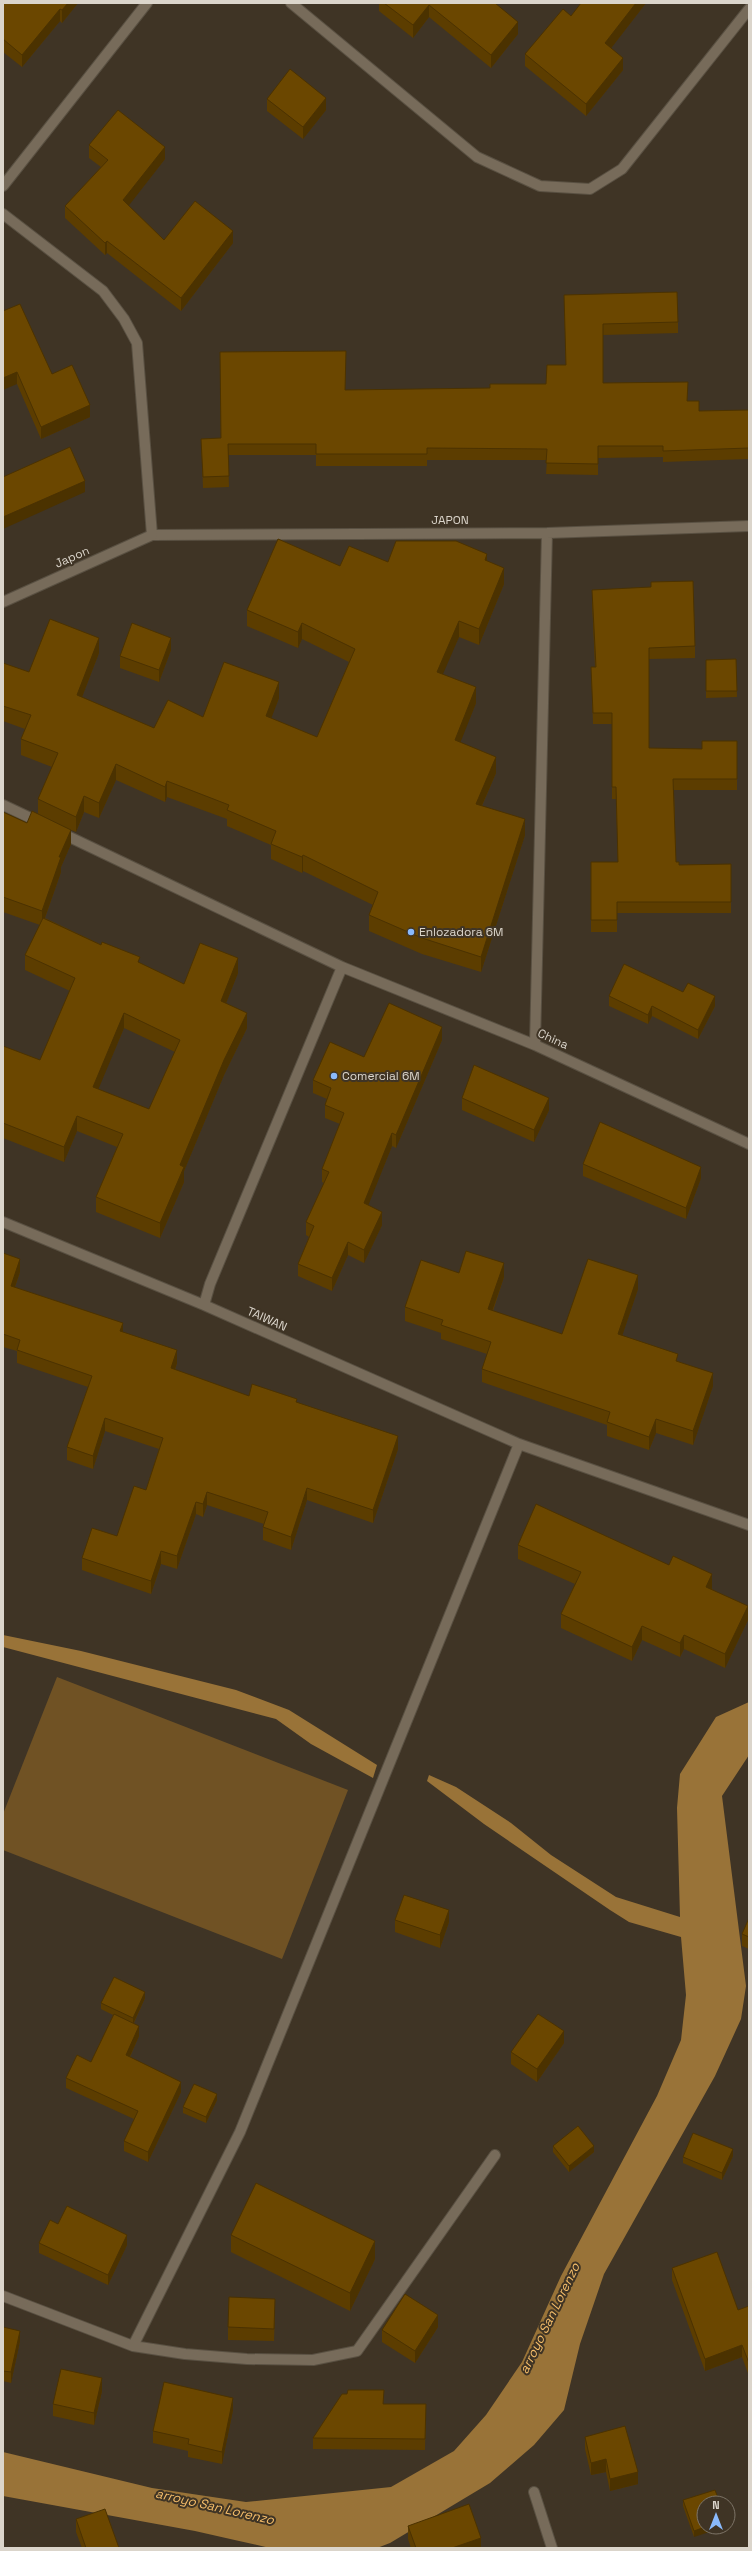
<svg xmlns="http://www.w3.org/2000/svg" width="752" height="2551" viewBox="0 0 752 2551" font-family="'Space Grotesk',sans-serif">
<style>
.green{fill:#705224}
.water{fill:#997338}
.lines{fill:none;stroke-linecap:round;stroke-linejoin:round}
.minor-casing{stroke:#595042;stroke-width:12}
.tertiary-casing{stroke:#595042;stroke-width:12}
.minor{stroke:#776b5a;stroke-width:10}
.tertiary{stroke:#776b5a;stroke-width:10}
.wall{fill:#5c3d00;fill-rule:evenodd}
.shaded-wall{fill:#4b3200}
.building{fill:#6b4700;stroke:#4b3200;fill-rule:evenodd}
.poi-dot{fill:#8abafc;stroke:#3f3425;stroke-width:1.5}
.labels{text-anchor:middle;stroke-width:4;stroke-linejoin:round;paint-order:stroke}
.street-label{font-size:12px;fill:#dbd5cb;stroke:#3f3425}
.poi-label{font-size:12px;fill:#dbd5cb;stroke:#3f3425;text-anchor:start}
.water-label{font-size:13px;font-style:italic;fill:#f6be6a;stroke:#3f3425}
</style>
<rect width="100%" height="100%" fill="#3f3425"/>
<!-- green -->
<path class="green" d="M 57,1677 L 348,1790 L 282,1959 L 3,1850 L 3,1814 Z"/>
<!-- water -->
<path class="water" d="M 3,1635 L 81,1651 L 236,1690 L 289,1710 L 377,1765 L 373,1778 L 311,1744 L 276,1719 L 3,1647 Z
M 749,1702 L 749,1755 L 722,1796 L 746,1986 L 741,2019 L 715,2076 L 604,2274 L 580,2344 L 564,2410 L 534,2445 L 490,2483 L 390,2543 L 377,2548 L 270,2548 L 195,2531 L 3,2496 L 3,2452 L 152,2488 L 246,2502 L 391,2487 L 454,2451 L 486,2415 L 522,2362 L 561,2276 L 657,2096 L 681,2040 L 686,1995 L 681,1937 L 629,1922 L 610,1910 L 484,1824 L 427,1781 L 429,1775 L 456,1787 L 511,1823 L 551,1855 L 616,1897 L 680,1917 L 677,1808 L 680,1774 L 716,1717 Z"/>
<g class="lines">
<defs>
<path id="minor" d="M 291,3 L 477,157 L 540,186 L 590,189 L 622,169 L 749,9
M 152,535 L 547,533 L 749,526
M 3,805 L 41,823
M 59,832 L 342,967 L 535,1045 L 749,1144
M 535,1045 L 547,533
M 3,1222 L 204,1305 L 519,1444 L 749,1525
M 204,1305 L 210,1284 L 342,967
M 3,2296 L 133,2346 L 185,2354 L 247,2359 L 313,2360 L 357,2351 L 495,2155
M 133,2346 L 240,2132 L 519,1444
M 534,2492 L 552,2548"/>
<path id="tertiary" d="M 3,186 L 147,3
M 3,214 L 103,291 L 124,319 L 137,343 L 152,535 L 3,602"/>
</defs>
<!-- minor casing -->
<use href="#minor" class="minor-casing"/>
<!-- tertiary casing -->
<use href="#tertiary" class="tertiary-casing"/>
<!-- minor -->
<use href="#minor" class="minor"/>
<!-- tertiary -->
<use href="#tertiary" class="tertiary"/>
</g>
<!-- wall -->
<path class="wall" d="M 3,3 L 78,3 L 62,23 L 60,21 L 22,67 L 3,52 Z
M 379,3 L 495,3 L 518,34 L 491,68 L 429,17 L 413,38 L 379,11 Z
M 581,3 L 646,3 L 611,48 L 623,70 L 586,116 L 525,66 L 525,54 L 571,16 Z
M 267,99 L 326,110 L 303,139 L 267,111 Z
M 89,145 L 165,159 L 128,206 L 164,240 L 233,243 L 181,311 L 107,253 L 105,255 L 65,218 L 65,206 L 101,167 L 89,158 Z
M 564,295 L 678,322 L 678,333 L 603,335 L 603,383 L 688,401 L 699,411 L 749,410 L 749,459 L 663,462 L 663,457 L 598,458 L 598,475 L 546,474 L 547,460 L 427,460 L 427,466 L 316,466 L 316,455 L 228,455 L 229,487 L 203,488 L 201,439 L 221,438 L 345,390 L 490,388 L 546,384 L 566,365 Z
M 3,311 L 52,374 L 90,417 L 41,439 L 17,384 Z
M 487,561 L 504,584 L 479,645 L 459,637 L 442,674 L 476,703 L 460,742 L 496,773 L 482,806 L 525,835 L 481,972 L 422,954 L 369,931 L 369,915 L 373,905 L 303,871 L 302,873 L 271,859 L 271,845 L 227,826 L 227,819 L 167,797 L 165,802 L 116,780 L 99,818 L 84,812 L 76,832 L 71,830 L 71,844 L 61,867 L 61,872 L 45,918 L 184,984 L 238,973 L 226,1003 L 247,1028 L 224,1075 L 184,1171 L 184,1182 L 160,1238 L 96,1212 L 96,1197 L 117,1147 L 77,1131 L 64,1162 L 3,1138 L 3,1046 L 40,1060 L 70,991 L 25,970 L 25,955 L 40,925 L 3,912 L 3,812 L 27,823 L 38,814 L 38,799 L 52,767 L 21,755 L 21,739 L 25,729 L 3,721 L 3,663 L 29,672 L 99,653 L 82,697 L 154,728 L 279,698 L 271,718 L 317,737 L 349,662 L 302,639 L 298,648 L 247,626 L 247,610 L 340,566 L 388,562 ZM 124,1028 L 175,1052 L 149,1109 L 98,1089 Z
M 592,590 L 695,646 L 695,658 L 649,659 L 649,748 L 702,749 L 737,741 L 737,790 L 674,790 L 676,862 L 679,865 L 731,864 L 731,913 L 617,913 L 617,932 L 591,932 L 591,862 L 618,862 L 616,799 L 612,799 L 612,724 L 593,724 L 591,667 L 595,667 L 592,602 Z
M 171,650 L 159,682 L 120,668 L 120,656 Z
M 736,659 L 737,697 L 706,698 L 706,660 Z
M 609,996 L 715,1006 L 698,1039 L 652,1016 L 648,1024 L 609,1006 Z
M 442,1040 L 396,1148 L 392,1146 L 368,1205 L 382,1225 L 364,1263 L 348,1255 L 332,1291 L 298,1276 L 298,1264 L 309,1237 L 306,1235 L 306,1222 L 324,1183 L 322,1182 L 322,1169 L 340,1124 L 325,1118 L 325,1105 L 327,1099 L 313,1093 L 313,1080 L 364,1057 Z
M 462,1098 L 549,1110 L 534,1142 L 462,1110 Z
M 583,1164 L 701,1178 L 686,1219 L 583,1176 Z
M 3,1253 L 20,1272 L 15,1287 L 123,1332 L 177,1363 L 175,1370 L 249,1396 L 297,1402 L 398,1449 L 373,1523 L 307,1500 L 291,1550 L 263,1540 L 263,1527 L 264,1524 L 207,1505 L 203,1517 L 196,1514 L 177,1569 L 161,1564 L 151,1594 L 82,1570 L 82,1558 L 117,1536 L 146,1490 L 159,1449 L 105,1431 L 93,1469 L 67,1460 L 67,1447 L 88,1387 L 17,1363 L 17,1351 L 3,1347 Z
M 459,1273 L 504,1277 L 493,1311 L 562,1334 L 638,1289 L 622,1336 L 678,1361 L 713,1386 L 693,1445 L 656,1433 L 649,1450 L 607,1436 L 607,1425 L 482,1382 L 482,1369 L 487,1354 L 441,1339 L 441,1333 L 405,1321 L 405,1307 Z
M 518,1545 L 712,1588 L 712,1589 L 748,1620 L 725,1668 L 684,1649 L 680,1657 L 642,1640 L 632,1661 L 561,1628 L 561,1614 L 575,1584 L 518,1559 Z
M 749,1918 L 749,1949 L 742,1946 L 742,1934 Z
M 395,1920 L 449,1922 L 440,1948 L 395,1932 Z
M 145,1998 L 134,2023 L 139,2036 L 130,2057 L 181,2092 L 148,2162 L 124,2151 L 124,2141 L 134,2119 L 66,2088 L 66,2078 L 91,2062 L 113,2015 L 101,2009 L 101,2003 Z
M 564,2043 L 537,2082 L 511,2064 L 511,2052 Z
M 217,2100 L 206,2123 L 183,2113 L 183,2107 Z
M 553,2146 L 594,2152 L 569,2172 L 553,2152 Z
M 733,2156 L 722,2180 L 683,2163 L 683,2157 Z
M 58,2224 L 127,2245 L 108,2285 L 39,2253 L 39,2243 Z
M 231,2235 L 375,2259 L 350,2311 L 231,2252 Z
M 672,2268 L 738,2310 L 749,2306 L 749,2376 L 742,2357 L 705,2371 L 672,2280 Z
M 275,2311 L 274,2341 L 228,2340 L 228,2327 Z
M 3,2327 L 20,2341 L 11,2383 L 3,2381 Z
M 438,2327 L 415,2363 L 382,2342 L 382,2330 Z
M 102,2391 L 94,2425 L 53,2416 L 53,2404 Z
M 347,2394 L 384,2404 L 426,2404 L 425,2450 L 313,2449 L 313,2438 Z
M 233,2410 L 222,2464 L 188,2457 L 188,2451 L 153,2443 L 153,2431 Z
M 585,2437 L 638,2484 L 610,2491 L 606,2472 L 591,2475 L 585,2449 Z
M 715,2490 L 694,2537 L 683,2506 L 683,2500 Z
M 76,2519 L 119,2548 L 82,2548 L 76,2532 Z
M 408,2526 L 481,2548 L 411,2548 L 408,2539 Z"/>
<!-- shaded-wall -->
<path class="shaded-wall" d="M 68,3 L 78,3 L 62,23 L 62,10 Z
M 636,3 L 646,3 L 605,56 L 605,43 Z
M 429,5 L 429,17 L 413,38 L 413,25 Z
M 60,9 L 60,21 L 22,67 L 22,55 Z
M 518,22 L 518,34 L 491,68 L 491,55 Z
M 623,58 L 623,70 L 586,116 L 586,104 Z
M 326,98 L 326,110 L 303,139 L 303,127 Z
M 165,147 L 165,159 L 123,213 L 123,200 Z
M 233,231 L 233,243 L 181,311 L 181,298 Z
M 107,241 L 107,253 L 105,255 L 105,243 Z
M 17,372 L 17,384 L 3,390 L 3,378 Z
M 90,405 L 90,417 L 41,439 L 41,427 Z
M 85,481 L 85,492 L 3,529 L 3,517 Z
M 487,554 L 487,570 L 485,560 Z
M 504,568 L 504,584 L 479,645 L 479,629 Z
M 459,621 L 459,637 L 437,688 L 437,672 Z
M 302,623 L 302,639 L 298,648 L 298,632 Z
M 99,638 L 99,653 L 77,710 L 77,695 Z
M 171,638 L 171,650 L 159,682 L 159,670 Z
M 279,682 L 279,698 L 266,732 L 266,716 Z
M 476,687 L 476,703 L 455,756 L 455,740 Z
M 496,757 L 496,773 L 476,819 L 476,804 Z
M 116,764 L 116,780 L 99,818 L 99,803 Z
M 167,781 L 167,797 L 165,802 L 165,787 Z
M 84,796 L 84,812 L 76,832 L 76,817 Z
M 525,819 L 525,835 L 481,972 L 481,957 Z
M 71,830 L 71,844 L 61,867 L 61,872 L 42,926 L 42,911 L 59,857 Z
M 303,855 L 303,871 L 302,873 L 302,857 Z
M 238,958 L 238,973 L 221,1016 L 221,1001 Z
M 715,996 L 715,1006 L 698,1039 L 698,1030 Z
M 652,1006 L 652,1016 L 648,1024 L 648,1015 Z
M 124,1013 L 124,1028 L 93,1102 L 93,1087 Z
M 247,1013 L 247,1028 L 224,1075 L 184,1171 L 184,1182 L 160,1238 L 160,1223 L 180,1165 L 224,1060 Z
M 442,1027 L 442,1040 L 396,1148 L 396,1135 Z
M 549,1098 L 549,1110 L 534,1142 L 534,1130 Z
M 77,1116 L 77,1131 L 64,1162 L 64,1147 Z
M 392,1133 L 392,1146 L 364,1216 L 364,1203 Z
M 701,1167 L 701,1178 L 686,1219 L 686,1208 Z
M 382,1212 L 382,1225 L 364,1263 L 364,1250 Z
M 348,1242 L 348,1255 L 332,1291 L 332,1278 Z
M 20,1259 L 20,1272 L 11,1298 L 11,1286 Z
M 504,1263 L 504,1277 L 488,1323 L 488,1309 Z
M 638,1275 L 638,1289 L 618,1348 L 618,1334 Z
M 123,1323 L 123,1336 L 120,1331 Z
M 177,1350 L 177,1363 L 171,1381 L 171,1368 Z
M 713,1373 L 713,1386 L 693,1445 L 693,1431 Z
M 105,1418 L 105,1431 L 93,1469 L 93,1456 Z
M 656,1419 L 656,1433 L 649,1450 L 649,1437 Z
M 398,1436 L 398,1449 L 373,1523 L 373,1510 Z
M 307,1488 L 307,1500 L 291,1550 L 291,1537 Z
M 207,1492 L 207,1505 L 203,1517 L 203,1504 Z
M 196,1502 L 196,1514 L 177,1569 L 177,1556 Z
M 161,1551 L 161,1564 L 151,1594 L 151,1581 Z
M 712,1574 L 712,1588 L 706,1601 L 706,1587 Z
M 748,1606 L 748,1620 L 725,1668 L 725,1654 Z
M 642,1626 L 642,1640 L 632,1661 L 632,1647 Z
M 684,1635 L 684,1649 L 680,1657 L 680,1643 Z
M 449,1910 L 449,1922 L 440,1948 L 440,1935 Z
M 145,1992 L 145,1998 L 133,2024 L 133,2018 Z
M 139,2026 L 139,2036 L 126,2065 L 126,2055 Z
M 564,2031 L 564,2043 L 537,2082 L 537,2069 Z
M 181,2082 L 181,2092 L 148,2162 L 148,2152 Z
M 217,2094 L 217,2100 L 206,2123 L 206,2117 Z
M 594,2146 L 594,2152 L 569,2172 L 569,2166 Z
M 733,2149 L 733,2156 L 722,2180 L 722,2173 Z
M 127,2235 L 127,2245 L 108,2285 L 108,2275 Z
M 375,2241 L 375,2259 L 350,2311 L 350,2293 Z
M 438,2315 L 438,2327 L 415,2363 L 415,2351 Z
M 20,2331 L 20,2341 L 11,2383 L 11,2372 Z
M 742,2345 L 742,2357 L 705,2371 L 705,2359 Z
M 102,2378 L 102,2391 L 94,2425 L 94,2413 Z
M 233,2398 L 233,2410 L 222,2464 L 222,2452 Z
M 606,2459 L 606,2472 L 591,2475 L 591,2463 Z
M 638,2472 L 638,2484 L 610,2491 L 610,2479 Z
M 705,2527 L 725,2527 L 694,2537 L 694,2531 Z
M 481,2538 L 481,2548 L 452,2548 Z"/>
<!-- building -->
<path class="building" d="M 3,3 L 68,3 L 62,10 L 60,9 L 22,55 L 3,39 Z
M 384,3 L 495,3 L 518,22 L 491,55 L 429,5 L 413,25 Z
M 581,3 L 636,3 L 605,43 L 623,58 L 586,104 L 525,54 L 563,9 L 571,16 Z
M 290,69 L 326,98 L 303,127 L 267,99 Z
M 118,110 L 165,147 L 123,200 L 164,240 L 195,201 L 233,231 L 181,298 L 107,241 L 105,243 L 65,206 L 108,160 L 89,145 Z
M 677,292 L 678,322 L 603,324 L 603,383 L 688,382 L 687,401 L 699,401 L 699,411 L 749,410 L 749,448 L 663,451 L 663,446 L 598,446 L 598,464 L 546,463 L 547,449 L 427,448 L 427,454 L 316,454 L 316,444 L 228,444 L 229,476 L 203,477 L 201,439 L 221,438 L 220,352 L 346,351 L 345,390 L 490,388 L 490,384 L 546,384 L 547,365 L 566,365 L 564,295 Z
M 20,304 L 52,374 L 72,365 L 90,405 L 41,427 L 17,372 L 3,378 L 3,311 Z
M 70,447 L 85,481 L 3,517 L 3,477 Z
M 278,539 L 340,566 L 349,546 L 388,562 L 396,541 L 456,541 L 487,554 L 485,560 L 504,568 L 479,629 L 459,621 L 437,672 L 476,687 L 455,740 L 496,757 L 476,804 L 525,819 L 481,957 L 422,938 L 369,915 L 378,892 L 303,855 L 302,857 L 271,844 L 276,831 L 227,810 L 229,805 L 167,781 L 165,787 L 116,764 L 99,803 L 84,796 L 76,817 L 38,799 L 58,753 L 21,739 L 31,715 L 3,706 L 3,663 L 29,672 L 50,619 L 99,638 L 77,695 L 154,728 L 168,700 L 203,717 L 224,662 L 279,682 L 266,716 L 317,737 L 355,649 L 302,623 L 298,632 L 247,610 Z
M 693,581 L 695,646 L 649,648 L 649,748 L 702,749 L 702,741 L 737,741 L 737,779 L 673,779 L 676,862 L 679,862 L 679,865 L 731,864 L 731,902 L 617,902 L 617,920 L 591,920 L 591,862 L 618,862 L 616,787 L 612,787 L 612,713 L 593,713 L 591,667 L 596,667 L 592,590 L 651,587 L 651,582 Z
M 132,623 L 171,638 L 159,670 L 120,656 Z
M 736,659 L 737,691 L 706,691 L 706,660 Z
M 32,811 L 71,830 L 59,857 L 61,857 L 42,911 L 3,897 L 3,812 L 27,823 Z
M 43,918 L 101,945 L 102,942 L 140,957 L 138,962 L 184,984 L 200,943 L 238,958 L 221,1001 L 247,1013 L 224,1060 L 180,1165 L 184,1167 L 160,1223 L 96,1197 L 123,1134 L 77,1116 L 64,1147 L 3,1123 L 3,1046 L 40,1060 L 75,978 L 25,955 ZM 124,1013 L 180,1040 L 149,1109 L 93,1087 Z
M 624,964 L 683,992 L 688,983 L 715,996 L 698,1030 L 652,1006 L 648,1015 L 609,996 Z
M 389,1003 L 442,1027 L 396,1135 L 392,1133 L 364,1203 L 382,1212 L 364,1250 L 348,1242 L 332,1278 L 298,1264 L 314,1226 L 306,1222 L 329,1172 L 322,1169 L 344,1113 L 325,1105 L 331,1088 L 313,1080 L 330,1042 L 364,1057 Z
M 474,1065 L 549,1098 L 534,1130 L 462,1098 Z
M 600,1122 L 701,1167 L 686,1208 L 583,1164 Z
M 466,1251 L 504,1263 L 488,1309 L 562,1334 L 588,1259 L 638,1275 L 618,1334 L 678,1354 L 676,1361 L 713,1373 L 693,1431 L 656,1419 L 649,1437 L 607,1422 L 610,1412 L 482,1369 L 491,1342 L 441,1325 L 443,1320 L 405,1307 L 421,1260 L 459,1273 Z
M 3,1253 L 20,1259 L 11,1286 L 123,1323 L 120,1331 L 177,1350 L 171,1368 L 249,1396 L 252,1384 L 297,1399 L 296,1402 L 398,1436 L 373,1510 L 307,1488 L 291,1537 L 263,1527 L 268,1512 L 207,1492 L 203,1504 L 196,1502 L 177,1556 L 161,1551 L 151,1581 L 82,1558 L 92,1528 L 117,1536 L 134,1486 L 146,1490 L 163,1438 L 105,1418 L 93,1456 L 67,1447 L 92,1376 L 17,1350 L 20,1340 L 3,1334 Z
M 536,1504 L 669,1565 L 673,1556 L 712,1574 L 706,1587 L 748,1606 L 725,1654 L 684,1635 L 680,1643 L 642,1626 L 632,1647 L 561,1614 L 581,1572 L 518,1545 Z
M 404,1895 L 449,1910 L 440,1935 L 395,1920 Z
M 749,1918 L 749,1937 L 742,1934 Z
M 114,1977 L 145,1992 L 133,2018 L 101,2003 Z
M 114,2014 L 139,2026 L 126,2055 L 181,2082 L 148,2152 L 124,2141 L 138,2111 L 66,2078 L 77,2055 L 91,2062 Z
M 538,2014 L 564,2031 L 537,2069 L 511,2052 Z
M 194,2084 L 217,2094 L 206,2117 L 183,2107 Z
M 578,2126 L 594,2146 L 569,2166 L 553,2146 Z
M 693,2133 L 733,2149 L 722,2173 L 683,2157 Z
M 256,2183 L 375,2241 L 350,2293 L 231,2235 Z
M 67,2206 L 127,2235 L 108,2275 L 39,2243 L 50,2220 L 58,2224 Z
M 717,2252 L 738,2310 L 749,2306 L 749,2363 L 742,2345 L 705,2359 L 672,2268 Z
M 405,2294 L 438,2315 L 415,2351 L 382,2330 Z
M 229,2297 L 275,2299 L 274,2329 L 228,2327 Z
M 3,2327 L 20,2331 L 11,2372 L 3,2371 Z
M 61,2369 L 102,2378 L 94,2413 L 53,2404 Z
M 164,2382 L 233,2398 L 222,2452 L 188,2444 L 189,2439 L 153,2431 Z
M 348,2390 L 384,2390 L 383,2404 L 426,2404 L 425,2439 L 313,2438 L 342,2394 L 347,2394 Z
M 625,2426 L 638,2472 L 610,2479 L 606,2459 L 591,2463 L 585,2437 Z
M 715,2490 L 720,2503 L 704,2503 L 704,2527 L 705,2527 L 694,2531 L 683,2500 Z
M 469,2504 L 481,2538 L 452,2548 L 416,2548 L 408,2526 Z
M 105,2509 L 119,2548 L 86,2548 L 76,2519 Z"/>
<!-- markers -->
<g class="poi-dot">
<circle cx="411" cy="932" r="4"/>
<circle cx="334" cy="1076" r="4"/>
</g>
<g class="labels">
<!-- street labels -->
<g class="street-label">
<text x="450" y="524">JAPON</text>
<text transform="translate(72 557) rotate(-24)" y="4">Japon</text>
<text transform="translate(553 1039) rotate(24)" y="4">China</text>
<text transform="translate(267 1319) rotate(24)" y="4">TAIWAN</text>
</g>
<!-- poi labels -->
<g class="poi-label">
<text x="419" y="936">Enlozadora 6M</text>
<text x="342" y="1080">Comercial 6M</text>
</g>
<!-- water labels -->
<g class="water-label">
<text transform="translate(549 2318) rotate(-64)" y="5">arroyo San Lorenzo</text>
<text transform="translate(215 2506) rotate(13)" y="5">arroyo San Lorenzo</text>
</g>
</g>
<!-- border -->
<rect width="752" height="2551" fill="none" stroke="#dbd5cb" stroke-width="8"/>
<!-- north arrow -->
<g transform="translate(716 2515)"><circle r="19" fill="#3f3425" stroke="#7d7467"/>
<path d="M0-3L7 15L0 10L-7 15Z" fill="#8abafc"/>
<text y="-6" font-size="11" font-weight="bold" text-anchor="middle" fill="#dbd5cb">N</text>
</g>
</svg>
